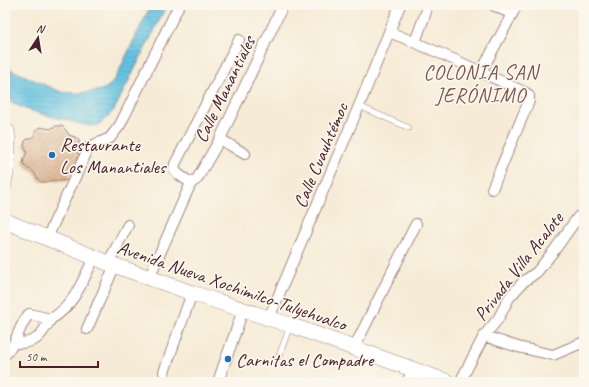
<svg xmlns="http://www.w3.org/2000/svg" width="589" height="387" viewBox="0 0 589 387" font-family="Caveat,sans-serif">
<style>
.water{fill:url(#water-rules);stroke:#577186}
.building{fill:url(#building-hatch)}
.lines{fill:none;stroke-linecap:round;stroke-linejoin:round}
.lane-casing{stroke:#a08580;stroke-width:6}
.street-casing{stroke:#a08580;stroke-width:12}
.secondary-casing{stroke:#a08580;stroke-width:16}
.lane{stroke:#fff;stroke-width:5}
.street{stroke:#fff;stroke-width:10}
.secondary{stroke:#fff;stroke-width:15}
.poi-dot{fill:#1f6fb2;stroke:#fbf7ec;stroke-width:1.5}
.labels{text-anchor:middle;stroke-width:3.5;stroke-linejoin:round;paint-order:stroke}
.street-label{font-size:19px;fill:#4a1f2b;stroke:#fbf7ec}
.poi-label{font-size:19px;fill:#4a1f2b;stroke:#fbf7ec;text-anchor:start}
.neighbourhood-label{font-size:20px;letter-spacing:1px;fill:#7e5550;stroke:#fbf7ec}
</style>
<defs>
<pattern id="water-rules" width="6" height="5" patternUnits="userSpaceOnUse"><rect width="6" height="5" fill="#64c3e2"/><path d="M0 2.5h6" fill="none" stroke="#58a7c2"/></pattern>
<pattern id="building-hatch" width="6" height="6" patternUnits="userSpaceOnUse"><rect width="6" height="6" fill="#dfb896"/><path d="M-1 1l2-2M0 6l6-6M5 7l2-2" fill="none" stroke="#b7957b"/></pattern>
</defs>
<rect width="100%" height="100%" fill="#fbf7ec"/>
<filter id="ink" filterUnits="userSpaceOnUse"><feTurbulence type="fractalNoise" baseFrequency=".025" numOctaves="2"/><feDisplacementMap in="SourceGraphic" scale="8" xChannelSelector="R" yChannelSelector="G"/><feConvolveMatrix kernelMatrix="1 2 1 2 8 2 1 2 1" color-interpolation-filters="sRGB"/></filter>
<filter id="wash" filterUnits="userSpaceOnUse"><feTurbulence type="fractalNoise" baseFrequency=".012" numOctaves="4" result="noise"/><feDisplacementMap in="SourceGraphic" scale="16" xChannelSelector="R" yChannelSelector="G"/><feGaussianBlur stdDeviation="0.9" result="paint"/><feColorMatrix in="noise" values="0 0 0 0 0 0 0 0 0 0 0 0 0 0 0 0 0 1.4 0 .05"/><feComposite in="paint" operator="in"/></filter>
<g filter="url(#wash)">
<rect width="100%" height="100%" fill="#f6ebd6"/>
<!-- water -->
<path class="water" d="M 151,5 L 167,5 L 114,110 L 99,125 L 90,126 L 42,114 L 23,108 L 5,99 L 5,67 L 61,92 C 73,94 101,94 110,85 C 113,83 114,79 116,77 Z"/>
<g id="blocks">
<!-- building -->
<path class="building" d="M 56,126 L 62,126 L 65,129 L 69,135 L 75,137 L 79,140 L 79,146 L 77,151 L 80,158 L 78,166 L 72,170 L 70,177 L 67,180 L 61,181 L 53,180 L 46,182 L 41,182 L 38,179 L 34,172 L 27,168 L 23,164 L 24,159 L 27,152 L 24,146 L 25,141 L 28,139 L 33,137 L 36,130 L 39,127 L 50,129 Z"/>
</g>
</g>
<g filter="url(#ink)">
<use href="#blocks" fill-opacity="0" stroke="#a08580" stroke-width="1"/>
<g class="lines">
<defs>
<path id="lane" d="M 359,106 L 409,128
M 5,123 L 12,130 C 14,153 12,177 5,199
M 276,364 L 290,326"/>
<path id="street" d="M 493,5 L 512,14
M 389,32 C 436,50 481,72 526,93 L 529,96 L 529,101 L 492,189
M 415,42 L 426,12
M 481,72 L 517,5
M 220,139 L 245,154
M 191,183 L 178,174 L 174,169 L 175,164 L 239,40
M 47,238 L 89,147 L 110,138 L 120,125 L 179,5
M 108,263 L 128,225
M 149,278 L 191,183 L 197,179 L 220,139 L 283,5
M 269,318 L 359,106 L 400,5
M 87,329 L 115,265
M 484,336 L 518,347 L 553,355 L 584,342
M 14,343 C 37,344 40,337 51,319
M 354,348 L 416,224
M 5,355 C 8,350 13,346 15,341 C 19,332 22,322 29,314 L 51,319 C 74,306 83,280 94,258
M 164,372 L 192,293
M 218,382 L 243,310
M 407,382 L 413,370
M 460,382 L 484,336 L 498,319 L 509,298 L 523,282 L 537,272 L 556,248 L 578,217"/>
<path id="secondary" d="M 5,221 L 108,263 L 192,293 L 290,325 L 448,382"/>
</defs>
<!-- lane casing -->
<use href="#lane" class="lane-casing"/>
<!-- street casing -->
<use href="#street" class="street-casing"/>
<!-- secondary casing -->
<use href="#secondary" class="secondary-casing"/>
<!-- lane -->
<use href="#lane" class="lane"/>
<!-- street -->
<use href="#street" class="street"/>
<!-- secondary -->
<use href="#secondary" class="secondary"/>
</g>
</g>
<!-- markers -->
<g class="poi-dot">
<circle cx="52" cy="155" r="4"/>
<circle cx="228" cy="359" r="4"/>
</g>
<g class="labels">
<!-- street labels -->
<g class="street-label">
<text transform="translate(224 89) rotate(-64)" y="7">Calle Manantiales</text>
<text transform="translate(320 155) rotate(-67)" y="7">Calle Cuauhtémoc</text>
<text transform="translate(518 266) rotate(-52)" y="7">Privada Villa Acalote</text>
<text transform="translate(232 285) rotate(19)" y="7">Avenida Nueva Xochimilco-Tulyehualco</text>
</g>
<!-- poi labels -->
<g class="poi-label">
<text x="60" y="151">Restaurante<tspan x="60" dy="22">Los Manantiales</tspan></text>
<text x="236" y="366">Carnitas el Compadre</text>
</g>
<!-- neighbourhood labels -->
<g class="neighbourhood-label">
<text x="481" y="79">COLONIA SAN<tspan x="481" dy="23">JERÓNIMO</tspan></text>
</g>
</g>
<!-- margin -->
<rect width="589" height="387" fill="none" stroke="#fbf7ec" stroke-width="20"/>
<!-- north arrow -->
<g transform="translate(38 38) rotate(12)" stroke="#fbf7ec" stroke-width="3" paint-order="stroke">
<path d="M0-3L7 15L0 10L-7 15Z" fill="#4a1f2b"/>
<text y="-6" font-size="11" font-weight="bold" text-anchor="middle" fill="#4a1f2b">N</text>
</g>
<!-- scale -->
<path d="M20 361v6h78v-6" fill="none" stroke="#4a1f2b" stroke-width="2"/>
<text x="26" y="361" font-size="12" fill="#4a1f2b" stroke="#fbf7ec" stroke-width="3" paint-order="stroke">50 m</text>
</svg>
